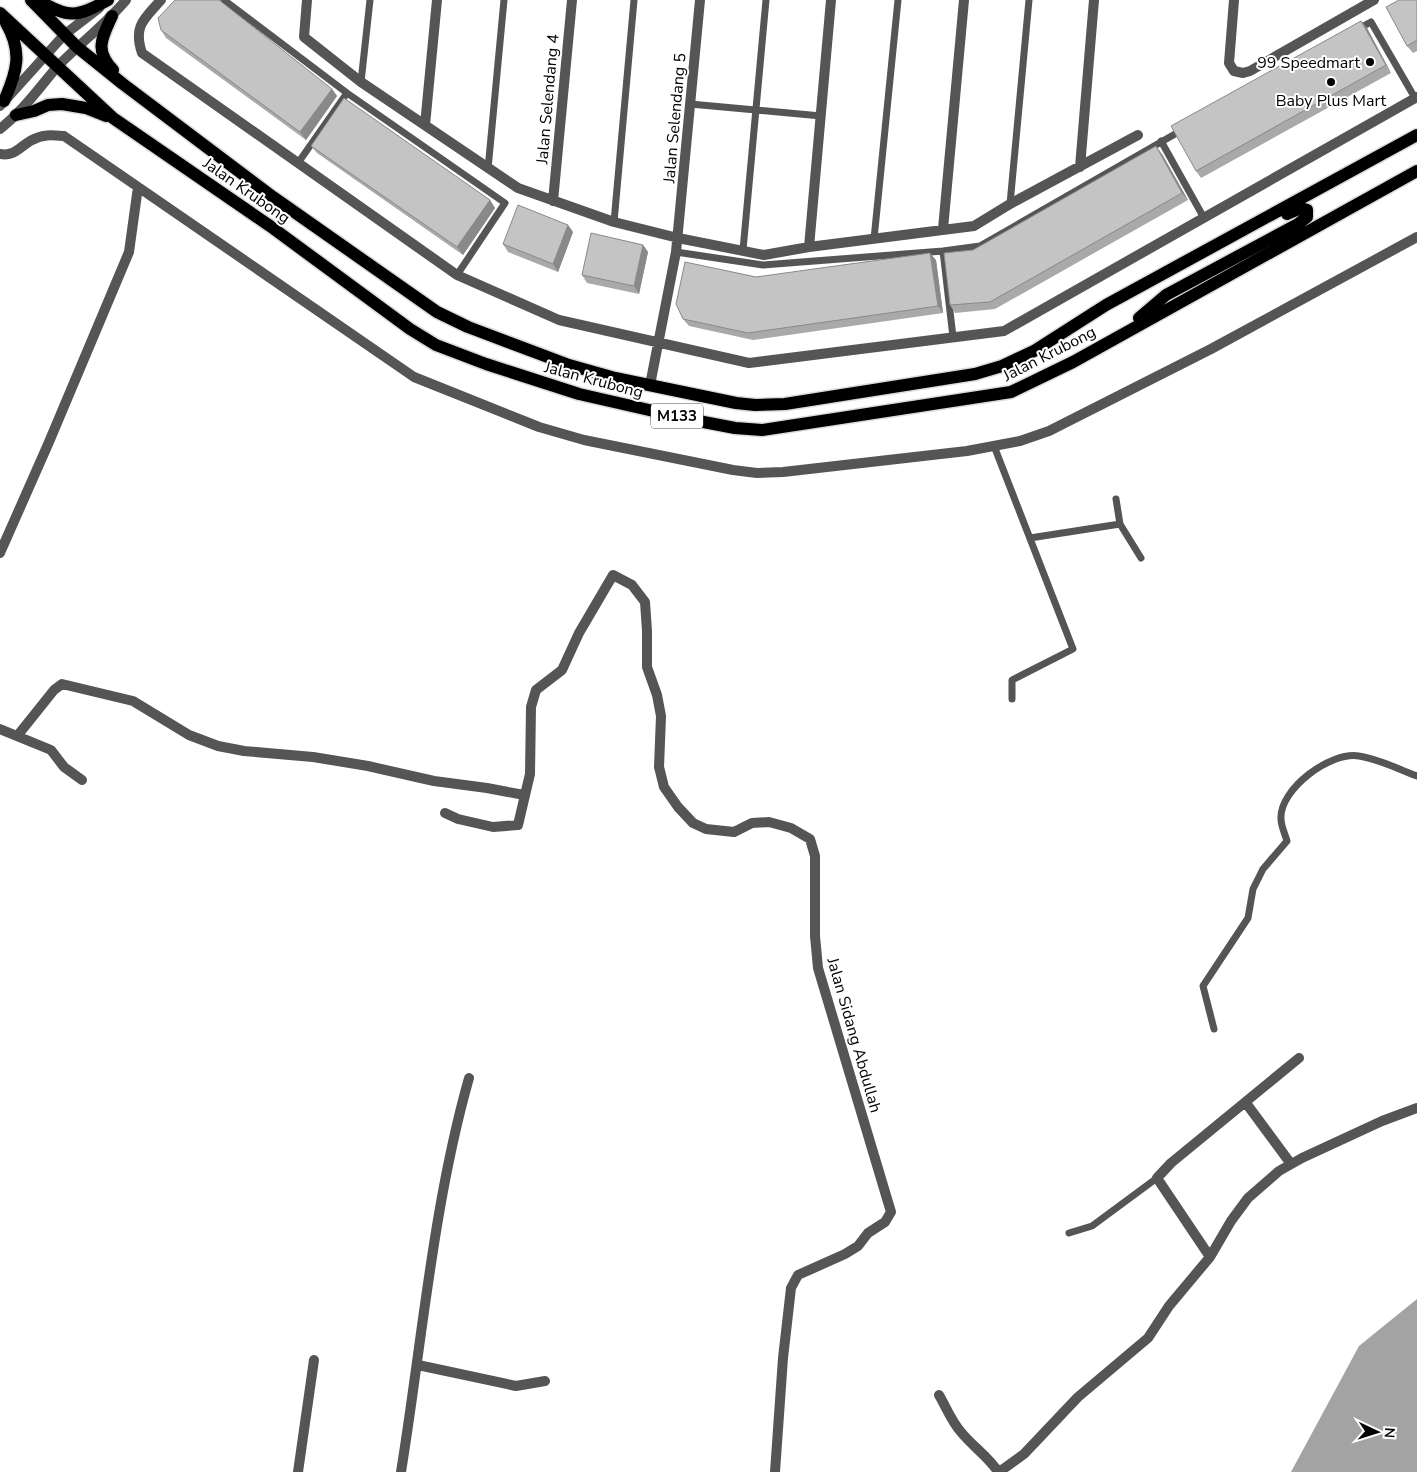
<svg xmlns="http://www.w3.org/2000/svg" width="1417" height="1472" viewBox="0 0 1417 1472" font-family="'Nunito Sans',sans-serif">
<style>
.water{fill:#a3a3a3}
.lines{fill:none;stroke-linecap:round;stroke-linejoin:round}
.primary-casing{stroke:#dbdbdb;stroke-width:15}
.lane{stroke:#555;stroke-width:7}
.street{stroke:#555;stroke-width:10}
.primary{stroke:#000;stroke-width:12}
.wall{fill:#a9a9a9}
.shaded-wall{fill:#898989}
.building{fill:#c4c4c4;stroke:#898989}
.poi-dot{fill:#000;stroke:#fff;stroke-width:2}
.labels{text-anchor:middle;stroke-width:4;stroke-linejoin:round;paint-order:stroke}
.shield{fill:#fff;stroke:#4c4c4c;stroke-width:1}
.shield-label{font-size:15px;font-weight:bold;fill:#000}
.poi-label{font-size:16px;fill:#000;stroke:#fff;text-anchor:end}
.street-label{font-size:16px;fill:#000;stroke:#fff}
</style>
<rect width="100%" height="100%" fill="#fff"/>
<!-- water -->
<path class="water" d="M 1417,1299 L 1417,1472 L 1291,1472 L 1359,1346 Z"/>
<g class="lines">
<defs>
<path id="primary" d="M 31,0 L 77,47 L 123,84 L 273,197 L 437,312 L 468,327 L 569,365 L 615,378 L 736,403 L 755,405 L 785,404 L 975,374 L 1002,366 L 1034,351 L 1106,305 L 1417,135
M 38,0 C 69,19 77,17 108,0
M 0,13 L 113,118 L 270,226 L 410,329 L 436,345 L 486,364 L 579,394 L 693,420 L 735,428 L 762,430 L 1011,392 L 1073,362 L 1417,171
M 112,16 C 102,38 94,50 113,70
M 4,101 C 17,72 23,52 6,23
M 16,115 L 34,111 L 48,105 L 62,104 L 86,108 L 106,116
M 1139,318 L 1166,295 L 1298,224 L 1307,217 L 1307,210 L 1301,208 L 1287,214"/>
</defs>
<!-- primary casing -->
<use href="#primary" class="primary-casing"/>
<!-- lane -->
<path class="lane" d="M 224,0 L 347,93 L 505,203 L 457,275
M 1358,29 L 1371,22 L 1415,98
M 361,82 L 370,0
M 690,104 L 821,116
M 1161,141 L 1204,218
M 298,163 L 347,93
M 488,169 L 504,0
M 1010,204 L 1029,0
M 614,222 L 634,0
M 874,239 L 898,0
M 743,250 L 766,0
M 943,251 L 953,337
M 676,252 L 763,265 L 943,251 L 980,246 L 1182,130
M 994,446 L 1073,649 L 1012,680 L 1012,699
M 1116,499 L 1120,524 L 1141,558
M 1030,538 L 1120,524
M 1214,1029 L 1203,986 L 1248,918 L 1253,889 L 1263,869 L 1287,841 C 1285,834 1281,826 1281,819 C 1279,789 1331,751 1359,756 C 1379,759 1398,769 1417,776
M 1069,1233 L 1092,1226 L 1157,1178"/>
<!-- street -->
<path class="street" d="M 161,0 C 144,19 133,26 142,53 L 457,275 L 559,320 L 749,363 L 1004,331 L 1417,97
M 307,0 L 304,37 L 361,82 L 518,188 L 614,222 L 678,238 L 764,255 L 809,247 L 974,226 L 1010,204 L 1138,135
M 1234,0 L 1229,63 L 1234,71 L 1243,73 L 1250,71 L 1374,0
M 0,106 L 64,35 L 99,8
M 425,125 L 437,0
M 0,129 C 22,112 39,88 57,67 C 79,44 105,25 126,0
M 0,154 C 15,157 20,146 32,140 C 43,134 52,135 64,136 L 414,377 L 539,427 L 584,440 L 733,470 L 757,473 L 783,472 L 967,451 L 1020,441 L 1049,431 L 1211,349 L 1417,237
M 1080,167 L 1094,0
M 553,201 L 572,0
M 943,229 L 964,0
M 809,247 L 831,0
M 650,385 L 676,252 L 700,0
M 0,553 L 49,442 L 129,252 L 138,187
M 0,729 L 51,750 L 64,767 L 82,780
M 18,735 L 54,690 L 62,684 L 133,701 L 189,735 L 218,746 L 244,751 L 313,757 L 368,766 L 434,781 L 487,788 L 524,795
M 445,813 L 458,819 L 493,827 L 518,825 L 530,774 L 531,707 L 536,690 L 562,670 L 579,633 L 613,575 L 632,585 L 645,602 L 647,631 L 647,667 L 657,695 L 661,716 L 659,767 L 664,787 L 678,807 L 693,823 L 706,829 L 734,832 L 752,823 L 769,822 L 791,828 L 810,839 L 815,856 L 815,936 L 818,968 L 891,1212 L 885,1222 L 868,1233 L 858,1246 L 845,1254 L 798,1275 L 791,1288 L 783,1358 L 775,1472
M 1246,1103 L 1291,1164
M 1210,1257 L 1157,1178 L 1171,1163 L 1299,1058
M 418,1365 L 516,1386 L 545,1381
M 939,1395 C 946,1407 952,1422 961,1432 C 972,1446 990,1458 998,1472
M 298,1472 L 314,1360
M 401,1472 C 422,1342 433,1205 469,1078
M 999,1472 L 1024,1454 L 1078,1397 L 1148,1338 L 1169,1306 L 1210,1257 L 1231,1221 L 1248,1198 L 1279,1171 L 1302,1158 L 1382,1121 L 1417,1108"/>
<!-- primary -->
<use href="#primary" class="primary"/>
</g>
<!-- wall -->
<path class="wall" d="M 1417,0 L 1417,51 L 1413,53 L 1407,46 Z
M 1361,21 L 1367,28 L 1391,73 L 1201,178 L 1196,171 Z
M 161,30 L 332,89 L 337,96 L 306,140 L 166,38 Z
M 311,146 L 490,200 L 495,208 L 463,255 L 317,153 Z
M 1162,154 L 1188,200 L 995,309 L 955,313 L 950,305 L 973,250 Z
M 568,225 L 573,232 L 558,272 L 508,252 L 503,244 Z
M 643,245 L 648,252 L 639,294 L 587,283 L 582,275 Z
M 936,260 L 943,313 L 753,340 L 689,326 L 683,319 L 756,277 Z"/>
<!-- shaded-wall -->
<path class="shaded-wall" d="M 1361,21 L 1367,28 L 1391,73 L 1386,65 Z
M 332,89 L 337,96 L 306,140 L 300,132 Z
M 1156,146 L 1162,154 L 1188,200 L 1182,193 Z
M 490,200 L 495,208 L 463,255 L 457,247 Z
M 568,225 L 573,232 L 558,272 L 553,264 Z
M 643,245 L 648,252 L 639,294 L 634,286 Z
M 930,253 L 936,260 L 943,313 L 938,306 Z"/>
<!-- building -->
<path class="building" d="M 175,0 L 219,0 L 332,89 L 300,132 L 161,30 L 158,18 Z
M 1399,0 L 1417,0 L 1417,40 L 1407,46 L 1386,7 Z
M 1361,21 L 1386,65 L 1196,171 L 1171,126 Z
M 344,98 L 490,200 L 457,247 L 311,146 Z
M 1156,146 L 1182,193 L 990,302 L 950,305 L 944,253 L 973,250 Z
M 518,205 L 568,225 L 553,264 L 503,244 Z
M 591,233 L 643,245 L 634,286 L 582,275 Z
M 930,253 L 938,306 L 748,333 L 683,319 L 676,304 L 685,262 L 756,277 Z"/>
<!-- markers -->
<g class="poi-dot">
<circle cx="1370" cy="62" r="5"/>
<circle cx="1331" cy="82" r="5"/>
</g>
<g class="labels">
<!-- shield labels -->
<rect class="shield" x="651" y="403.5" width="52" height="25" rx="4"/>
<g class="shield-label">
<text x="677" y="421">M133</text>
</g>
<!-- poi labels -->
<g class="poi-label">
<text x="1360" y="68">99 Speedmart</text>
<text x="1331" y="106" text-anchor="middle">Baby Plus Mart</text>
</g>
<!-- street labels -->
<g class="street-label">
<text transform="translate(547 99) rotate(-85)" y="6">Jalan Selendang 4</text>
<text transform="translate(674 118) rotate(-85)" y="6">Jalan Selendang 5</text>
<text transform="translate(247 190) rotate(35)" y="6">Jalan Krubong</text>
<text transform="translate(1049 353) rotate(-27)" y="6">Jalan Krubong</text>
<text transform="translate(594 379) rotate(15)" y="6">Jalan Krubong</text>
<text transform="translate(855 1035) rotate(74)" y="6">Jalan Sidang Abdullah</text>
</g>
</g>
<!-- north arrow -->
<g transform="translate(1377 1432) rotate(94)" stroke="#ffffff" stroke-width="4" paint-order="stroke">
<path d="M0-4L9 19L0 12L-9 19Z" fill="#000000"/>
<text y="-8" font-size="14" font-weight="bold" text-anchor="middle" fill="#000000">N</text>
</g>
</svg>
